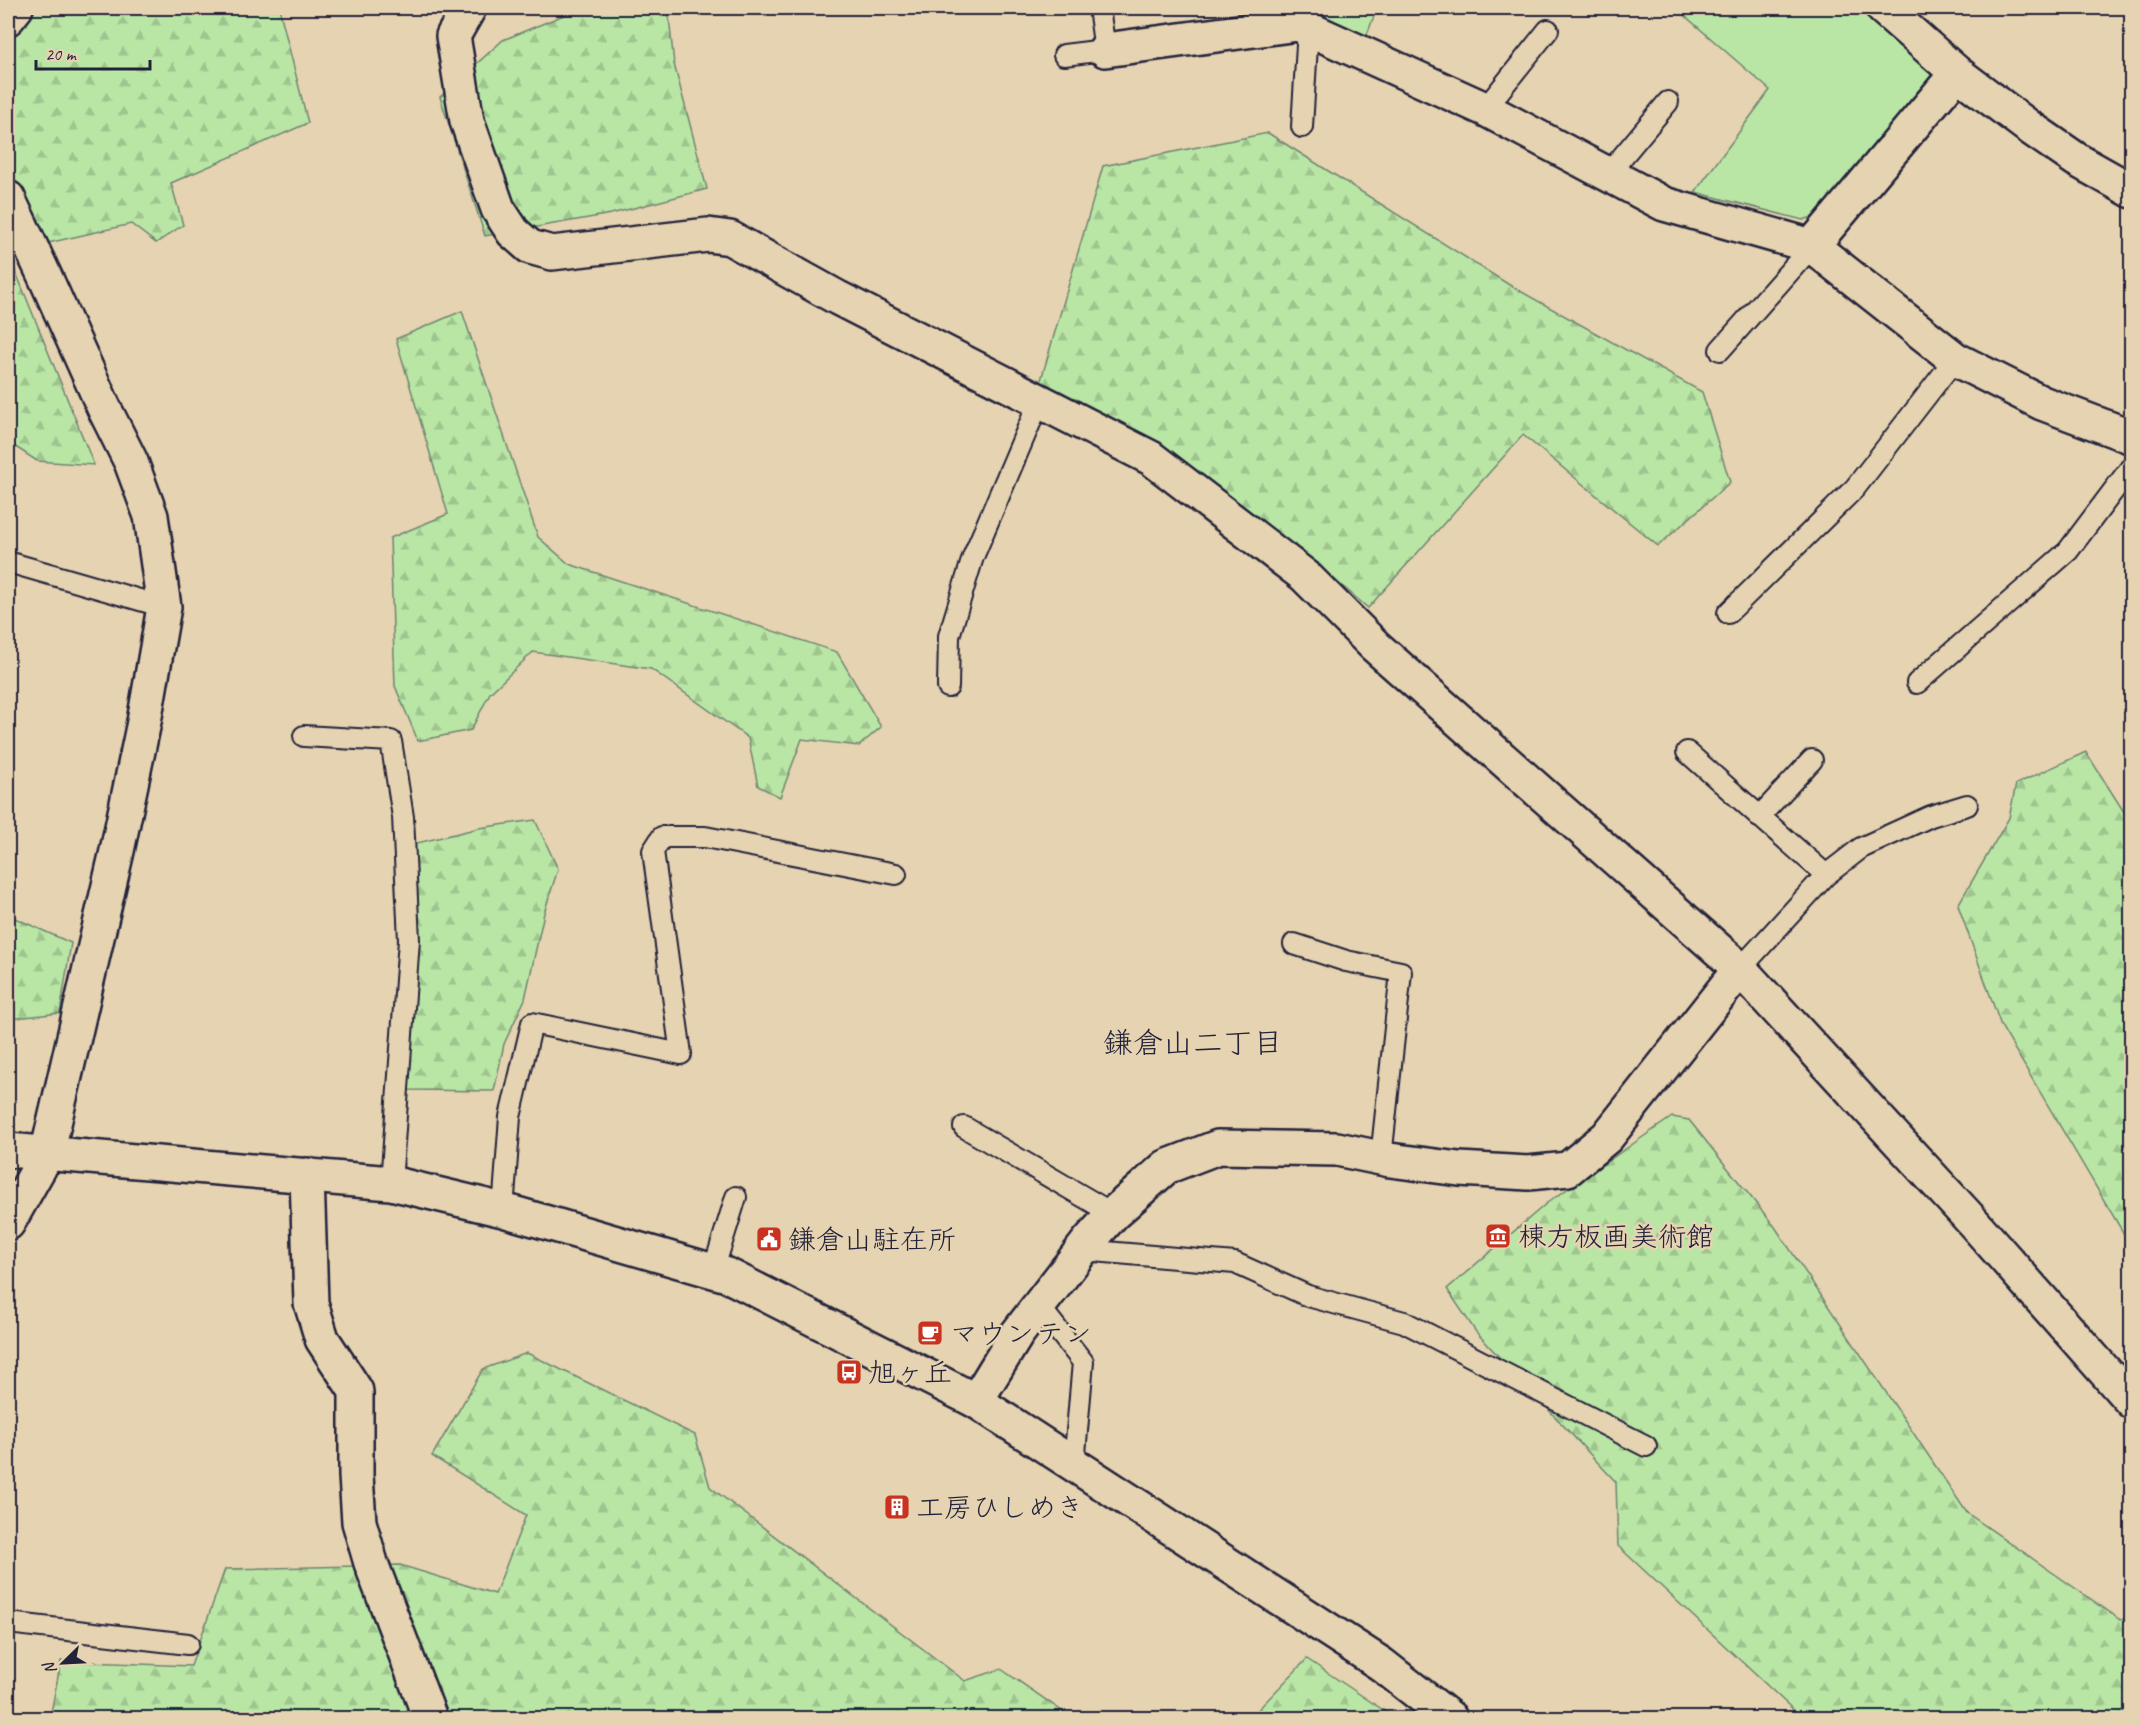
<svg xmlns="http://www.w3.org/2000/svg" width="2139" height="1726" viewBox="0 0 2139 1726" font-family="Caveat,'Klee One',sans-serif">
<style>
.green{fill:#b9e6a5;stroke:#6e8470;stroke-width:1.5}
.forest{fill:url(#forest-firs);stroke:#6e8470;stroke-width:1.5}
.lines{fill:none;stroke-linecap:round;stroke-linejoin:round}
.lane-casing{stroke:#22223b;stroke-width:24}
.street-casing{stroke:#22223b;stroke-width:38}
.secondary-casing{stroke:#22223b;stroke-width:38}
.lane{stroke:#e6d3b1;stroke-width:20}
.street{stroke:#e6d3b1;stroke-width:33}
.secondary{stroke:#e6d3b1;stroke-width:33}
.labels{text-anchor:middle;stroke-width:5;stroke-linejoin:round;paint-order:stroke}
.poi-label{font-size:28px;fill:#22223b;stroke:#e6d3b1;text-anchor:start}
.neighbourhood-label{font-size:30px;fill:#22223b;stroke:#e6d3b1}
</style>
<defs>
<pattern id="forest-firs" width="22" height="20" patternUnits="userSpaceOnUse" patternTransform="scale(1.5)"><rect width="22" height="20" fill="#b9e6a5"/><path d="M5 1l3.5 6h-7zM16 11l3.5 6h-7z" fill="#9fc58f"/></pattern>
</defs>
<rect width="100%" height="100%" fill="#e6d3b1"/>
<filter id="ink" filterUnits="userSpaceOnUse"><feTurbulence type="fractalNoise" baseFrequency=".0167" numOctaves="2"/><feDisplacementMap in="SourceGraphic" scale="12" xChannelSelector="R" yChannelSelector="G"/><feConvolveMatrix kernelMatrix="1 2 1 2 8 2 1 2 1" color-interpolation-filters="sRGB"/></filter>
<g filter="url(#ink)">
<!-- green -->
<path class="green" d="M 1321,8 L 1377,8 L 1365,40 L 1327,20 Z
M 1676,8 L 1870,8 L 1935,66 L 1935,78 L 1822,214 L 1803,220 L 1695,192 L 1770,90 Z"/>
<!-- forest -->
<path class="forest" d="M 8,8 L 283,8 L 280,12 L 308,123 L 171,183 L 183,225 L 156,243 L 131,224 L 48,243 L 8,247 Z
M 581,8 L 668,8 L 674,64 L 707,189 L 611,214 L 485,236 L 440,97 L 503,40 Z
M 1268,133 L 1511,286 L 1702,392 L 1730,482 L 1658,546 L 1523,435 L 1368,608 L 1326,572 L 1273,533 L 1039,387 L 1103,166 Z
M 15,270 L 94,465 L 37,461 L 8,442 L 8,279 Z
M 462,311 L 538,537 L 569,564 L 837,652 L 881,727 L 859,746 L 802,739 L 780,797 L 758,786 L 748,738 L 651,669 L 533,652 L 490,693 L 471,730 L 418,741 L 395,686 L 390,538 L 448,514 L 396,339 Z
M 2086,752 L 2131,823 L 2131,1246 L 2001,1026 L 1958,905 L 2009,818 L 2016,784 Z
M 535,820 L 558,869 L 544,913 L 525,999 L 504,1044 L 494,1091 L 408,1090 L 417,940 L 413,844 L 479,828 Z
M 8,915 L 71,943 L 60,1013 L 8,1019 Z
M 1672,1117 L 1689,1120 L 1775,1227 L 1967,1513 L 2121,1620 L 2131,1617 L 2131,1718 L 1802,1718 L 1618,1546 L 1616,1482 L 1476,1332 L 1447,1289 L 1547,1203 Z
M 527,1353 L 695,1435 L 710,1487 L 965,1681 L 1001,1669 L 1072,1718 L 50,1718 L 61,1661 L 191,1666 L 225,1569 L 400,1565 L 495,1594 L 526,1515 L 432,1456 L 483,1369 Z
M 1307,1659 L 1395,1718 L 1250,1718 Z"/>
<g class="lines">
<defs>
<path id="lane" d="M 1064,55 L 1105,50 L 1099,8
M 1485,109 L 1548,30
M 1302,127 L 1308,29
M 1608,174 L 1668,102
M 1720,350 L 1812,246
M 8,562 L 164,607
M 1728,613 L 1855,488 L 1955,359
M 1917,683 L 2068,551 L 2132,466
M 948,687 L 949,636 L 973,557 L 1039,402
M 304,736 L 391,741 L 403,817 L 409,940 L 391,1183
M 1687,752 L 1826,875
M 1759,817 L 1812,760
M 1294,944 L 1346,961 L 1401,972 L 1381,1158
M 1740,969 L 1826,875 L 1861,848 L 1931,816 L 1967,805
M 964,1127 L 1113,1214
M 503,1210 L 510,1117 L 532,1023 L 681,1054 L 653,851 L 662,837 L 705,837 L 896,874
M 1082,1250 L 1235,1263 L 1308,1296 L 1404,1322 L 1646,1446
M 713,1271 L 736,1197
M 1039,1306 L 1083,1362 L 1074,1465
M 8,1623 L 188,1644"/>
<path id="street" d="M 469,8 L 453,36 L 467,121 L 498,209 L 513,232 L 530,247 L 552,253 L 708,235 L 730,238 L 838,298 L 1151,458 L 1305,576 L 1375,646 L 1740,969 L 1973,1222 L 2132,1402
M 1883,8 L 1957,73 L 2029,127 L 2077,160 L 2132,191
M 8,18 L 16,8
M 1105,50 L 1298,24 L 1485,109 L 1664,204 L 1812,246 L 1955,359 L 2042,403 L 2132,437
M 8,198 L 47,281 L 104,408 L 131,462 L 151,516 L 164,607 L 144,722 L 117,851 L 47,1154 L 8,1223
M 1812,246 L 1957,73
M 307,1175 L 311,1303 L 322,1339 L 356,1391 L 356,1476 L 359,1522 L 371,1563 L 430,1718
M 976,1401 L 1017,1334 L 1088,1242 L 1113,1214 L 1166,1167 L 1218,1147 L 1337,1149 L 1390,1160 L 1459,1169 L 1528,1173 L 1568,1169 L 1607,1137 L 1740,969"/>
<path id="secondary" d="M 8,1150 L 391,1183 L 503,1210 L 727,1275 L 976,1401 L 1381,1664 L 1450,1718"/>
</defs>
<!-- lane casing -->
<use href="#lane" class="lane-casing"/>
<!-- street casing -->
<use href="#street" class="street-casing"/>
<!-- secondary casing -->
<use href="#secondary" class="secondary-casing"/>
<!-- lane -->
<use href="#lane" class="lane"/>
<!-- street -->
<use href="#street" class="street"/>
<!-- secondary -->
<use href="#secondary" class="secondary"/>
</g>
</g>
<!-- icons -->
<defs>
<symbol id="museum-square" viewBox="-11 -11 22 22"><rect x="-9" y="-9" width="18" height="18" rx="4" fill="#c8321e" stroke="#e6d3b1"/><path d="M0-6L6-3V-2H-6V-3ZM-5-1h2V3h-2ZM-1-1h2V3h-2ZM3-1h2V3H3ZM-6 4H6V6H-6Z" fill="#fff"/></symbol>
<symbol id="civic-square" viewBox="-11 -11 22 22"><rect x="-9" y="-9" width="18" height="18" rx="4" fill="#c8321e" stroke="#e6d3b1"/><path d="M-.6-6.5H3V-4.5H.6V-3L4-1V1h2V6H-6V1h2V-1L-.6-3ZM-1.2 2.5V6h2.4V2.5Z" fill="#fff"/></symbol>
<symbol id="cafe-square" viewBox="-11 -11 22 22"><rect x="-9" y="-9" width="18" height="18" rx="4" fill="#c8321e" stroke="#e6d3b1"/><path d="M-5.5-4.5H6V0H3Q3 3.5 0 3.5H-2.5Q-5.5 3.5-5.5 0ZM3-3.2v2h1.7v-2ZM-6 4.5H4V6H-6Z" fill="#fff"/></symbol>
<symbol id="bus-square" viewBox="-11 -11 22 22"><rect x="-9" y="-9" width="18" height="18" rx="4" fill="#c8321e" stroke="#e6d3b1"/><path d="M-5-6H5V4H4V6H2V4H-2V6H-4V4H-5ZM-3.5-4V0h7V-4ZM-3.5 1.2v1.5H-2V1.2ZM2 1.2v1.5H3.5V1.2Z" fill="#fff"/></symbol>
<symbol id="building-square" viewBox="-11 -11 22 22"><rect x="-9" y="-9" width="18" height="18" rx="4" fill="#c8321e" stroke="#e6d3b1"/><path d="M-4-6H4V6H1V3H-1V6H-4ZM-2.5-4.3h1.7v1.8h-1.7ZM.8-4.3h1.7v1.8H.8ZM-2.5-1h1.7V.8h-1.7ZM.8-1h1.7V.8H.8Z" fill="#fff"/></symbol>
</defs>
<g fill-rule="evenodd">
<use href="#museum-square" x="1483" y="1221" width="30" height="30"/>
<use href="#civic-square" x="754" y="1224" width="30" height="30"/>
<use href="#cafe-square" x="915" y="1318" width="30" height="30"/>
<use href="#bus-square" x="834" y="1357" width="30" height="30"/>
<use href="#building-square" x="882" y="1492" width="30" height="30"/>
</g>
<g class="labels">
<!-- poi labels -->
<g class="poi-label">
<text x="1518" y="1246">棟方板画美術館</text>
<text x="788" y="1249">鎌倉山駐在所</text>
<text x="950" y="1343">マウンテン</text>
<text x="868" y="1382">旭ヶ丘</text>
<text x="916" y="1517">工房ひしめき</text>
</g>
<!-- neighbourhood labels -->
<g class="neighbourhood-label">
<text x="1193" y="1053">鎌倉山二丁目</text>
</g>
</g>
<!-- margin -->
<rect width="2139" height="1726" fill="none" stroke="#e6d3b1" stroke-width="30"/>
<rect x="15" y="15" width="2109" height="1696" fill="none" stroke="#22223b" stroke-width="2" filter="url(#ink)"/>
<!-- north arrow -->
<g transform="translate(63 1663) rotate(246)" stroke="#e6d3b1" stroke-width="4.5" paint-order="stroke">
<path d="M0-4.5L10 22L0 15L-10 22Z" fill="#22223b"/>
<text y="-9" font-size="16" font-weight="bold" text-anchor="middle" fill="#22223b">N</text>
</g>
<!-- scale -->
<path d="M36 60v9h114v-9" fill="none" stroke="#22223b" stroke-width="3"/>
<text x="45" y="60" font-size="18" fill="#22223b" stroke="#e6d3b1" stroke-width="4.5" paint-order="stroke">20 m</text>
</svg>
